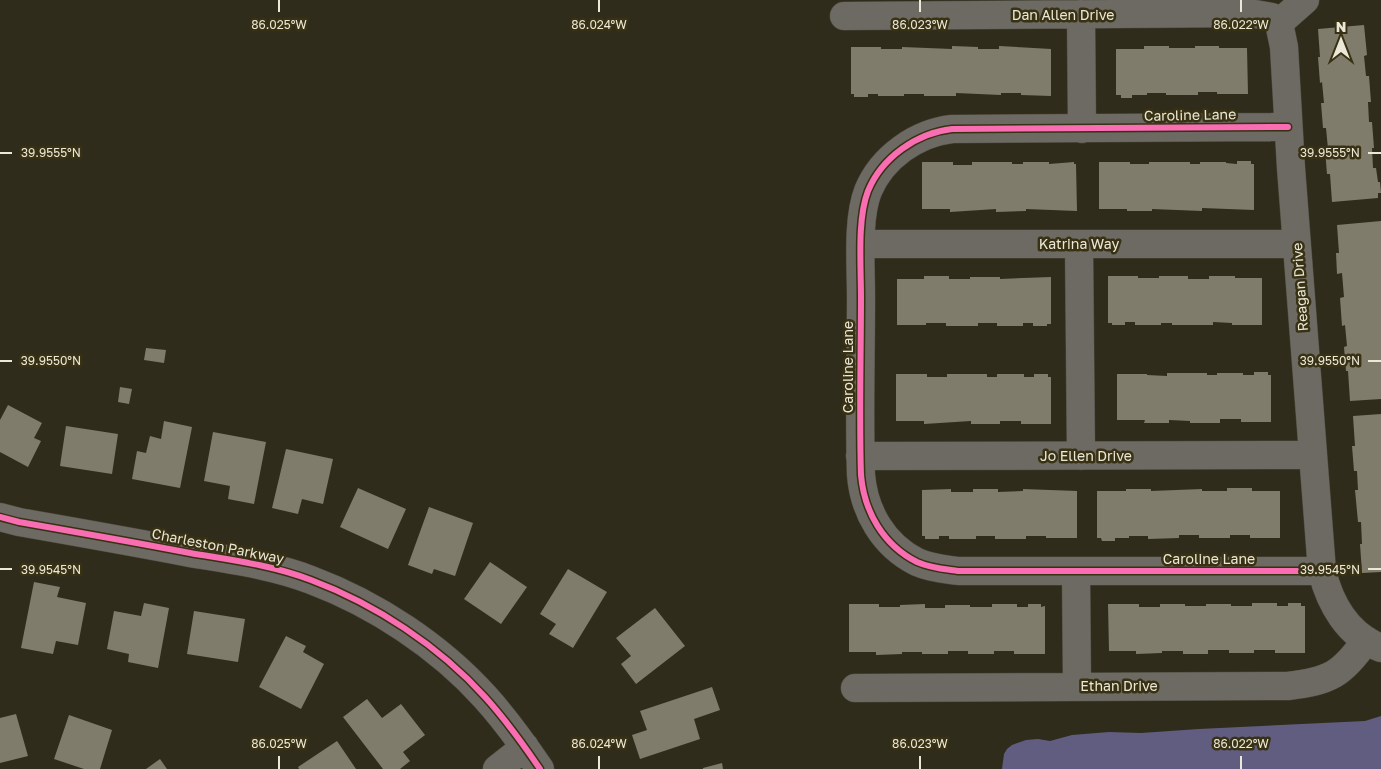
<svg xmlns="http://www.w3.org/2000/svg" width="1381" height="769" viewBox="0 0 1381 769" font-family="'Golos Text',sans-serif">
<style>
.water{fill:#615d81}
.building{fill:#807c6c}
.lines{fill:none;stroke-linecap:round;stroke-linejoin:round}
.minor-casing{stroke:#4c493c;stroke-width:29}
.minor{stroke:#6c6a62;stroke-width:28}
.cycleway-casing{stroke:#383114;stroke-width:9}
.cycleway{stroke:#f96db3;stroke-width:6}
.ticks{fill:none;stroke:#ece8d7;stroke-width:2}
.labels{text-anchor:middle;stroke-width:5;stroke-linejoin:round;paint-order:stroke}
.street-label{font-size:14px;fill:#ece8d7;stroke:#383114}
.ticks-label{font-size:12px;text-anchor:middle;fill:#ece8d7;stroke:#383114;stroke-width:5;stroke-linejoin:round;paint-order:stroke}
</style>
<rect width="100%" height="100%" fill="#302c1c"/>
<!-- water -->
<path class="water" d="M 1381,716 L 1381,769 L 1002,769 L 1004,754 L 1007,749 L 1012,745 L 1026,740 L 1038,739 L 1050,741 L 1072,735 L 1109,732 L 1141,733 L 1199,729 L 1365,721 Z"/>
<!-- building -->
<path class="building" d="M 1364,25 L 1367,55 L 1364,56 L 1366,76 L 1369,76 L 1371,102 L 1368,102 L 1369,122 L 1372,122 L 1374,148 L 1372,148 L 1373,168 L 1376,168 L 1378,182 L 1380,182 L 1381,193 L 1378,193 L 1378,198 L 1332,202 L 1330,174 L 1327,174 L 1325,149 L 1328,149 L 1326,128 L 1323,128 L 1321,103 L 1324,103 L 1322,82 L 1320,83 L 1318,57 L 1320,57 L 1318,29 Z
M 952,46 L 978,47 L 978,49 L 999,49 L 999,46 L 1051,49 L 1051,96 L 1021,95 L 1021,93 L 1001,93 L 1001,95 L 956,93 L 956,96 L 924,96 L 924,94 L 904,94 L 904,96 L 878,96 L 878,94 L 868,94 L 868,97 L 854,97 L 854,94 L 851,94 L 851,47 L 881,47 L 881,49 L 902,49 L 902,47 L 952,49 Z
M 1144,46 L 1169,46 L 1169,48 L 1195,48 L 1195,46 L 1219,46 L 1219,48 L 1247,48 L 1248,94 L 1217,94 L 1217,92 L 1198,92 L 1198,95 L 1166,95 L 1166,93 L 1147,93 L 1147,95 L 1132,95 L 1132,98 L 1121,98 L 1121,95 L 1116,95 L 1116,49 L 1144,49 Z
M 1237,161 L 1251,161 L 1251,164 L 1254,164 L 1254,210 L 1202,208 L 1202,211 L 1152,209 L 1152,211 L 1127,211 L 1127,209 L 1099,209 L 1099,162 L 1130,162 L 1130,164 L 1149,164 L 1149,162 L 1190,162 L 1190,164 L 1200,164 L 1200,162 L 1226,162 L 1226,163 L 1237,164 Z
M 922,162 L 953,162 L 953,165 L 972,165 L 972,162 L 1012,162 L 1012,164 L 1023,164 L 1023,162 L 1049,162 L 1049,164 L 1074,162 L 1074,164 L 1076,164 L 1077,211 L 1026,209 L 1026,211 L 996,212 L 996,209 L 950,212 L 950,209 L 922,209 Z
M 1381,221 L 1381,399 L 1350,401 L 1348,371 L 1346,371 L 1344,347 L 1347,346 L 1345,325 L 1342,326 L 1340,298 L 1344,297 L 1342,273 L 1337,274 L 1336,253 L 1339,253 L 1337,225 Z
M 924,276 L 949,276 L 949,279 L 970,279 L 970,277 L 1000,277 L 1000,279 L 1051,277 L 1051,324 L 1047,324 L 1047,326 L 1033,326 L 1033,323 L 1023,323 L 1023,326 L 997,326 L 997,323 L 978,323 L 978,326 L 946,326 L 946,323 L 926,323 L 926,325 L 897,325 L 897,279 L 924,279 Z
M 1108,276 L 1138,276 L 1138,278 L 1159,278 L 1159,276 L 1188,276 L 1188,279 L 1209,279 L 1209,276 L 1235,276 L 1235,278 L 1262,278 L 1262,325 L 1232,325 L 1232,323 L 1213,322 L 1213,325 L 1172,325 L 1172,323 L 1161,323 L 1161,325 L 1135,325 L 1135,322 L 1125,322 L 1125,325 L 1112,325 L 1112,323 L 1108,323 Z
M 146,348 L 166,350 L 164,363 L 144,360 Z
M 1254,372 L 1268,372 L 1268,375 L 1271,375 L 1271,422 L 1241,422 L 1241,419 L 1220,419 L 1220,423 L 1190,423 L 1190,421 L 1169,420 L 1169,423 L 1144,423 L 1145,420 L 1117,420 L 1117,374 L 1147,374 L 1147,375 L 1167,376 L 1167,373 L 1207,373 L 1207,375 L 1217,375 L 1217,373 L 1243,373 L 1243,375 L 1254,375 Z
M 896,374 L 927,374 L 927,377 L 947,377 L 947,374 L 987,374 L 987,377 L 997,377 L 997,374 L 1024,374 L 1024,377 L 1034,377 L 1034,374 L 1048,374 L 1048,377 L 1051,377 L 1051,424 L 1021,424 L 1021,421 L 1000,421 L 1000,424 L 971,424 L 971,421 L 924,424 L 924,421 L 896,421 Z
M 120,387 L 132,389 L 129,404 L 118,402 Z
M 8,405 L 42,423 L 34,438 L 41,441 L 28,467 L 0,452 L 0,420 Z
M 1381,414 L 1381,572 L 1362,573 L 1360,544 L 1362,544 L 1361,522 L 1358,522 L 1355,490 L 1358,490 L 1357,471 L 1354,471 L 1352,446 L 1355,446 L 1353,416 Z
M 164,421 L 192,427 L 180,488 L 132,479 L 137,451 L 146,453 L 150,436 L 161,439 Z
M 66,426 L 118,434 L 112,474 L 60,466 Z
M 213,432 L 266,442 L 254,504 L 228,499 L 230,486 L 204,481 Z
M 286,449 L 333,459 L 323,504 L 302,499 L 298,514 L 272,508 Z
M 358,488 L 406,509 L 388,549 L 340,527 Z
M 1227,488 L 1252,488 L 1252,491 L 1280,491 L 1280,538 L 1250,538 L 1250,535 L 1230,535 L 1230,538 L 1199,538 L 1199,535 L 1179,535 L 1179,538 L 1148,539 L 1148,536 L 1129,536 L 1129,538 L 1115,538 L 1115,541 L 1102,541 L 1101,538 L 1097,538 L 1097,491 L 1126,491 L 1126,489 L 1151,489 L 1151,491 L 1202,489 L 1202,491 L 1227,491 Z
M 951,489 L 951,492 L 973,492 L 973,489 L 998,489 L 998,492 L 1023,491 L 1023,489 L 1077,491 L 1077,538 L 1046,538 L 1046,536 L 1026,536 L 1026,539 L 995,539 L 995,536 L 976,536 L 976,539 L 949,539 L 949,536 L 939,536 L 939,539 L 925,539 L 925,536 L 922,536 L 922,490 Z
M 429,507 L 473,523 L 455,576 L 434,569 L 432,574 L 408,565 Z
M 490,562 L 527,587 L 501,624 L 464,599 Z
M 568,569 L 607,592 L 573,648 L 549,634 L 556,624 L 540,614 Z
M 34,582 L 60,587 L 57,597 L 86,603 L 78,645 L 56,641 L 53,654 L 21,648 Z
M 144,603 L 169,608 L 158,668 L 128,662 L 129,654 L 107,649 L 114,611 L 141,616 Z
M 1252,603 L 1277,603 L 1277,606 L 1288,606 L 1288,603 L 1301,603 L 1301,606 L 1305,606 L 1305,653 L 1275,653 L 1275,650 L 1254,650 L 1254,653 L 1229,653 L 1229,650 L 1208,650 L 1208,654 L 1183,654 L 1183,651 L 1162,651 L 1162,653 L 1136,654 L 1136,651 L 1109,651 L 1108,604 L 1139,604 L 1139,607 L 1160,607 L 1160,604 L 1185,604 L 1185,606 L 1206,606 L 1206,604 L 1231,604 L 1231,606 L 1252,606 Z
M 849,604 L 879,604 L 879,607 L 900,607 L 900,605 L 925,604 L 925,608 L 945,608 L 945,605 L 970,605 L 970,607 L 992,607 L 992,604 L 1017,604 L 1017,607 L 1028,607 L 1028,604 L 1041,604 L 1041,607 L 1045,606 L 1045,654 L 1014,654 L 1014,651 L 994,651 L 994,654 L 968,654 L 968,651 L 948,651 L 948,654 L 922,654 L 922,652 L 902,652 L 902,654 L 876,655 L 876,652 L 849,652 Z
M 655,608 L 685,646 L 636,684 L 621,664 L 631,656 L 616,638 Z
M 194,611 L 245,619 L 238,662 L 187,654 Z
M 286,636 L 306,646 L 303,652 L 324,664 L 301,709 L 259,687 Z
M 712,687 L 720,710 L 694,719 L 700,739 L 640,759 L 632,735 L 647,730 L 640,711 Z
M 367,699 L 382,718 L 401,704 L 425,735 L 403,752 L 410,761 L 400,769 L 383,769 L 343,717 Z
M 16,714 L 28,756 L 0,763 L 0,718 Z
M 69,715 L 112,730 L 100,769 L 84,769 L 54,759 Z
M 337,741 L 356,769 L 299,769 L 298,767 Z
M 160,759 L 167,769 L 146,769 Z
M 722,763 L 723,769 L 703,769 L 703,768 Z"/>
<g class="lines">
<defs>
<path id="minor" d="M 1081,14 L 1082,129
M 844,16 L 1249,13 L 1272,17 L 1279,23
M 1279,23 L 1284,47 L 1291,168 L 1322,571 C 1330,604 1348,635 1381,648
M 1279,23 L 1305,0
M 1288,127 L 952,129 C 917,133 882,157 868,191 C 857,219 861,266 861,297 C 861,356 859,416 861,475 C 864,511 883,545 917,562 C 930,568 944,569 958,571 L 1322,571
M 861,244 L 1296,244
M 1079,244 L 1081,456
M 860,456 L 1312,455
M 0,517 L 19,522 C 76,532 133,542 190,553 C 231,560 272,565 311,580 C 375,604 439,646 485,697 C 505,719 523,744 540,769
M 1076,571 L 1077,686
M 855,688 L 1288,686 C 1329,681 1342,675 1366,640
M 497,769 L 525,747"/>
</defs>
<!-- minor casing -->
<use href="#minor" class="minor-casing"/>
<!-- minor -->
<use href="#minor" class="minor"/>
<defs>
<path id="cycleway" d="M 1288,127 L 952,129 C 917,133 882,157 868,191 C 857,219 861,266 861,297 C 861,356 859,416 861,475 C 864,511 883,545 917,562 C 930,568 944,569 958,571 L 1322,571
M 0,517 L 19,522 C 76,532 133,542 190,553 C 231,560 272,565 311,580 C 375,604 439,646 485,697 C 505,719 523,744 540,769"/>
</defs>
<!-- cycleway casing -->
<use href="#cycleway" class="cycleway-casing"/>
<!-- cycleway -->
<use href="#cycleway" class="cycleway"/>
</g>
<!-- ticks -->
<path class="ticks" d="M 279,0 L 279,12M 599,0 L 599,12M 920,0 L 920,12M 1241,0 L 1241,12M 0,153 L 12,153M 1368,153 L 1381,153M 0,361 L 12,361M 1368,361 L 1381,361M 0,569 L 12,569M 1368,569 L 1381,569M 279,756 L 279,769M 599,756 L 599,769M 920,756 L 920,769M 1241,756 L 1241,769"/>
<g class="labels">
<!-- street labels -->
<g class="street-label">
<text x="1063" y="20">Dan Allen Drive</text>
<text transform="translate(1190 115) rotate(-1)" y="5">Caroline Lane</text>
<text x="1079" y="249">Katrina Way</text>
<text transform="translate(1300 287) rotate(-94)" y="5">Reagan Drive</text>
<text transform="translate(848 367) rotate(-90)" y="5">Caroline Lane</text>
<text x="1086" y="461">Jo Ellen Drive</text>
<text transform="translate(218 546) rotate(11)" y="5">Charleston Parkway</text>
<text x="1209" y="564">Caroline Lane</text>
<text x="1119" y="691">Ethan Drive</text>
</g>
</g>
<g class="ticks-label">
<text x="279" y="29">86.025°W</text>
<text x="599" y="29">86.024°W</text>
<text x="920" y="29">86.023°W</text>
<text x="1241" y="29">86.022°W</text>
<text x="51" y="157">39.9555°N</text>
<text x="1330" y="157">39.9555°N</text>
<text x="51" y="365">39.9550°N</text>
<text x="1330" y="365">39.9550°N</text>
<text x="51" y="574">39.9545°N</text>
<text x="1330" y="574">39.9545°N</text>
<text x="279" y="748">86.025°W</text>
<text x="599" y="748">86.024°W</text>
<text x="920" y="748">86.023°W</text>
<text x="1241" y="748">86.022°W</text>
</g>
<!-- north arrow -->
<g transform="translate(1341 40)" stroke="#383114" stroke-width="4" paint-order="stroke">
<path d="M0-4L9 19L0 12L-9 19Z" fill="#ece8d7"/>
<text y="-8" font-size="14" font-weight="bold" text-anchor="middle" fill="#ece8d7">N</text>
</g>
</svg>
